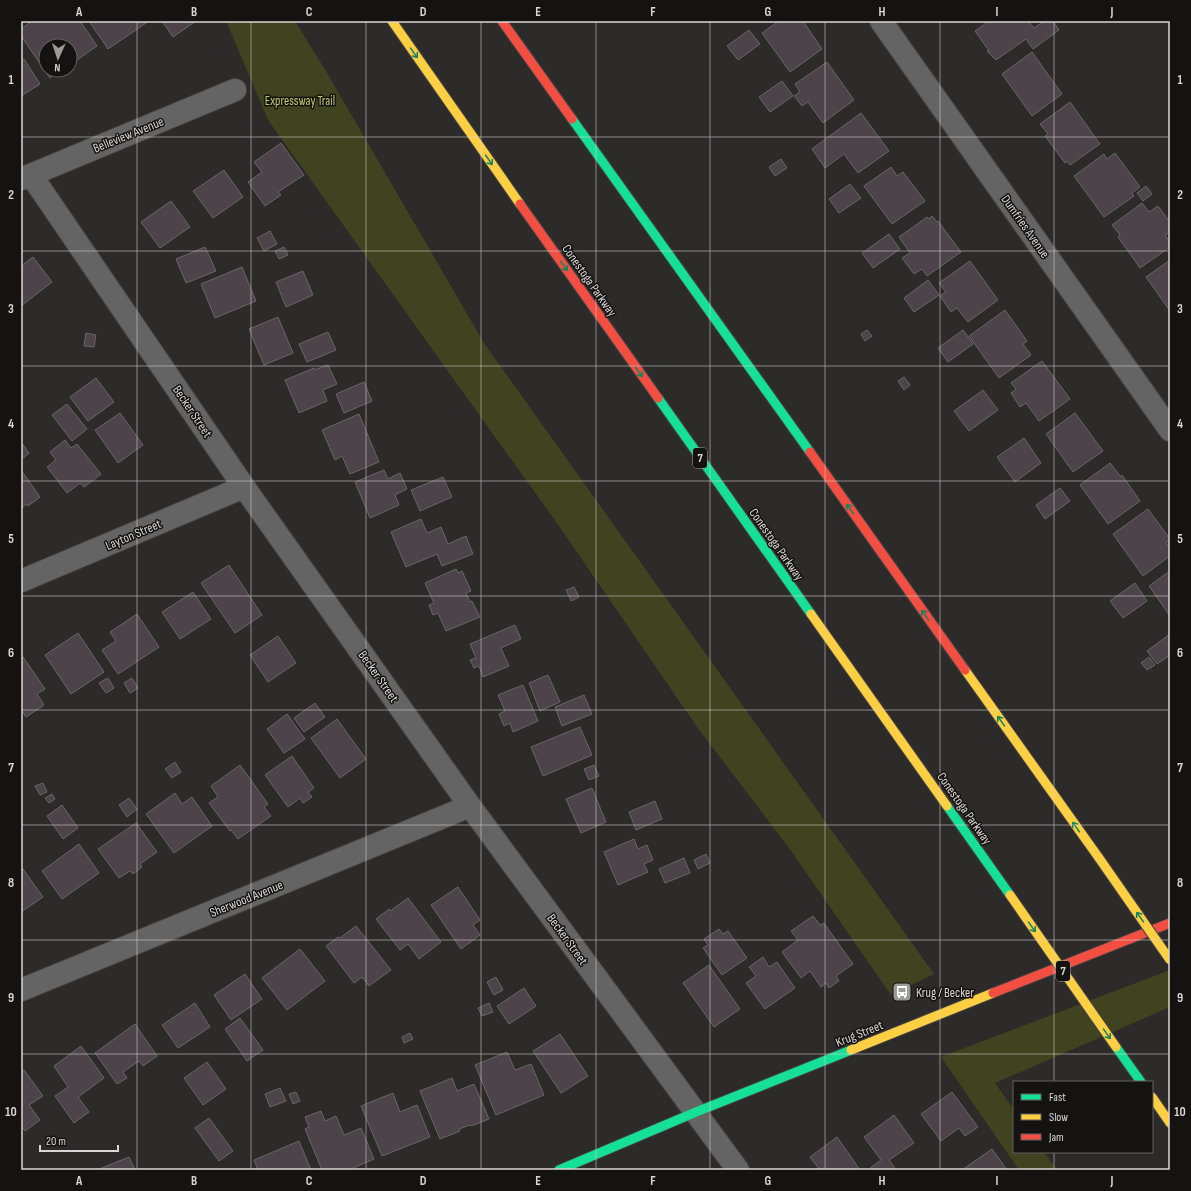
<svg xmlns="http://www.w3.org/2000/svg" width="1191" height="1191" viewBox="0 0 1191 1191" font-family="'Sofia Sans Condensed',sans-serif">
<style>
.green{fill:#40431f}
.building{fill:#4d444b;stroke:#686666}
.lines{fill:none;stroke-linecap:round;stroke-linejoin:round}
.street-casing{stroke:#484645;stroke-width:24}
.fast-casing{stroke:#484645;stroke-width:11}
.slow-casing{stroke:#484645;stroke-width:11}
.jam-casing{stroke:#484645;stroke-width:11}
.street{stroke:#656464;stroke-width:22}
.fast{stroke:#16e098;stroke-width:9}
.slow{stroke:#ffcf43;stroke-width:9}
.jam{stroke:#f24e42;stroke-width:9}
.slow-bridge-casing{stroke:#484645;stroke-width:11;stroke-linecap:butt}
.slow-bridge{stroke:#ffcf43;stroke-width:9}
.oneway{stroke:#16845c}
.grid{fill:none;stroke:#dad6d4;stroke-width:1;stroke-opacity:0.55}
.labels{text-anchor:middle;stroke-width:3;stroke-linejoin:round;paint-order:stroke}
.shield{fill:#151312;stroke:#9f9c9a;stroke-width:1}
.shield-label{font-size:12px;font-weight:bold;fill:#dad6d4}
.park-label{font-size:13px;fill:#bfc86d;stroke:#151312}
.street-label{font-size:13px;fill:#dad6d4;stroke:#151312}
.poi-label{font-size:13px;fill:#dad6d4;stroke:#151312;text-anchor:start}
.neatline{fill:none;stroke:#dad6d4;stroke-width:1.5}
.grid-label{font-size:13px;text-anchor:middle;font-weight:bold;fill:#dad6d4}
</style>
<rect width="100%" height="100%" fill="#2d2b29"/>
<!-- green -->
<path class="green" d="M 226,21 L 295,21 L 327,73 L 484,343 L 934,974 L 891,995 L 789,848 L 697,727 L 559,526 L 268,120 Z
M 1170,970 L 1170,1007 L 995,1083 L 1014,1110 L 1014,1152 L 1044,1152 L 1057,1170 L 1019,1170 L 941,1057 Z"/>
<!-- building -->
<path class="building" d="M 32,21 L 80,21 L 97,46 L 70,65 L 70,46 L 46,46 L 46,70 L 62,70 L 50,78 L 21,36 L 21,29 Z
M 89,21 L 149,21 L 108,49 Z
M 162,21 L 196,21 L 173,37 Z
M 779,21 L 803,21 L 822,49 L 790,72 L 762,33 Z
M 989,21 L 1028,21 L 1034,28 L 1044,21 L 1053,21 L 1059,30 L 1033,49 L 1026,39 L 996,60 L 987,51 L 989,51 L 975,31 Z
M 749,30 L 760,44 L 738,60 L 727,46 Z
M 1032,52 L 1062,94 L 1032,116 L 1002,74 Z
M 24,59 L 40,84 L 21,96 L 21,61 Z
M 827,62 L 854,100 L 823,123 L 808,102 L 802,106 L 794,96 L 800,92 L 795,84 Z
M 782,81 L 793,96 L 770,112 L 759,97 Z
M 1070,102 L 1100,144 L 1070,165 L 1067,161 L 1065,163 L 1045,136 L 1048,134 L 1040,124 Z
M 861,113 L 889,151 L 858,173 L 844,154 L 825,168 L 812,149 Z
M 281,143 L 304,175 L 278,192 L 281,195 L 265,206 L 248,182 L 262,172 L 254,162 Z
M 1115,153 L 1140,187 L 1132,193 L 1134,196 L 1104,217 L 1074,176 L 1104,154 L 1107,159 Z
M 781,159 L 787,168 L 775,176 L 769,167 Z
M 891,167 L 897,176 L 903,172 L 925,201 L 892,224 L 864,186 Z
M 224,170 L 243,197 L 213,218 L 193,191 Z
M 850,184 L 861,198 L 839,213 L 829,199 Z
M 1146,186 L 1152,194 L 1143,201 L 1137,193 Z
M 171,201 L 190,227 L 160,248 L 141,222 Z
M 1142,203 L 1149,212 L 1158,206 L 1170,222 L 1170,232 L 1165,235 L 1170,242 L 1170,247 L 1140,268 L 1118,237 L 1120,235 L 1112,225 Z
M 932,216 L 937,222 L 938,221 L 961,252 L 927,276 L 922,269 L 914,274 L 902,258 L 910,253 L 899,237 L 927,217 L 929,219 Z
M 270,231 L 277,244 L 264,251 L 257,238 Z
M 889,234 L 900,249 L 873,268 L 862,253 Z
M 205,247 L 216,271 L 186,283 L 176,259 Z
M 284,247 L 288,255 L 279,259 L 275,251 Z
M 33,257 L 52,282 L 21,306 L 21,266 Z
M 1170,260 L 1170,311 L 1146,277 Z
M 970,261 L 998,300 L 968,322 L 957,308 L 951,312 L 940,296 L 946,292 L 939,283 Z
M 242,267 L 256,301 L 215,318 L 201,284 Z
M 303,271 L 313,295 L 286,307 L 276,282 Z
M 928,280 L 939,295 L 914,312 L 904,298 Z
M 1005,310 L 1027,341 L 1023,344 L 1031,355 L 999,378 L 969,336 Z
M 278,317 L 293,353 L 264,365 L 249,329 Z
M 867,330 L 872,336 L 865,341 L 861,334 Z
M 963,330 L 973,344 L 948,362 L 938,348 Z
M 328,332 L 336,350 L 307,362 L 299,344 Z
M 86,333 L 96,335 L 94,347 L 84,346 Z
M 1042,361 L 1070,399 L 1039,421 L 1026,403 L 1020,407 L 1011,393 L 1016,389 L 1011,383 Z
M 328,365 L 337,384 L 323,390 L 327,401 L 299,413 L 285,380 L 314,368 L 314,370 Z
M 904,377 L 910,385 L 904,390 L 898,381 Z
M 96,378 L 114,402 L 88,421 L 70,397 Z
M 364,382 L 372,401 L 344,413 L 336,394 Z
M 983,390 L 998,410 L 969,431 L 954,411 Z
M 67,404 L 87,429 L 72,441 L 52,415 Z
M 120,413 L 143,445 L 118,463 L 95,430 Z
M 1075,413 L 1103,451 L 1073,472 L 1046,434 Z
M 359,414 L 379,462 L 350,474 L 342,456 L 335,460 L 322,430 Z
M 1024,438 L 1041,463 L 1015,482 L 997,457 Z
M 65,440 L 71,448 L 77,444 L 101,474 L 84,487 L 80,483 L 67,493 L 47,467 L 56,460 L 50,452 Z
M 21,442 L 29,453 L 21,460 Z
M 1110,463 L 1121,477 L 1122,475 L 1140,501 L 1108,524 L 1080,485 Z
M 21,470 L 40,497 L 28,506 L 27,504 L 21,508 Z
M 384,470 L 388,479 L 400,473 L 407,489 L 395,495 L 399,505 L 370,518 L 355,482 Z
M 443,477 L 452,497 L 420,511 L 411,490 Z
M 1060,488 L 1070,501 L 1045,519 L 1036,505 Z
M 1148,509 L 1170,539 L 1166,543 L 1170,548 L 1170,556 L 1143,576 L 1113,534 Z
M 421,519 L 427,533 L 441,527 L 448,544 L 466,536 L 473,554 L 442,566 L 437,554 L 406,567 L 391,532 Z
M 229,565 L 262,615 L 235,633 L 201,583 Z
M 456,569 L 458,573 L 462,571 L 471,591 L 466,593 L 470,602 L 472,601 L 480,617 L 446,631 L 438,613 L 433,615 L 429,605 L 434,603 L 425,583 Z
M 1170,571 L 1170,616 L 1149,586 Z
M 1135,583 L 1147,601 L 1123,618 L 1110,601 Z
M 574,587 L 579,597 L 571,601 L 566,590 Z
M 193,592 L 211,619 L 180,639 L 162,612 Z
M 137,614 L 159,647 L 118,674 L 102,650 L 116,641 L 110,632 Z
M 515,625 L 521,639 L 501,648 L 509,666 L 483,677 L 479,666 L 474,668 L 470,660 L 476,658 L 470,644 Z
M 78,633 L 104,672 L 71,694 L 45,655 Z
M 1170,634 L 1170,655 L 1157,664 L 1147,651 Z
M 278,636 L 296,663 L 268,682 L 250,655 Z
M 23,657 L 45,689 L 37,694 L 44,705 L 26,717 L 21,709 L 21,658 Z
M 1149,657 L 1155,665 L 1147,670 L 1141,663 Z
M 548,675 L 560,702 L 540,711 L 529,683 Z
M 108,678 L 114,688 L 106,693 L 99,683 Z
M 132,678 L 138,688 L 130,693 L 124,683 Z
M 523,685 L 538,721 L 513,732 L 510,723 L 504,726 L 499,714 L 505,711 L 498,695 Z
M 584,695 L 592,714 L 562,726 L 555,707 Z
M 315,703 L 325,717 L 304,732 L 294,718 Z
M 287,714 L 305,739 L 284,753 L 267,729 Z
M 337,719 L 366,759 L 340,778 L 311,738 Z
M 580,727 L 592,755 L 543,776 L 531,747 Z
M 292,756 L 314,788 L 308,792 L 312,797 L 303,803 L 300,798 L 288,807 L 265,775 Z
M 175,762 L 181,772 L 172,778 L 165,769 Z
M 240,765 L 268,804 L 264,807 L 271,816 L 238,839 L 231,830 L 230,831 L 209,803 L 218,797 L 211,786 Z
M 594,765 L 599,776 L 589,780 L 584,769 Z
M 43,783 L 47,792 L 40,795 L 35,786 Z
M 592,788 L 606,822 L 581,833 L 566,799 Z
M 175,793 L 182,804 L 192,797 L 212,826 L 174,853 L 146,814 Z
M 52,794 L 55,799 L 49,803 L 45,798 Z
M 129,798 L 137,809 L 127,817 L 119,805 Z
M 655,801 L 662,819 L 636,830 L 629,812 Z
M 62,805 L 78,828 L 63,839 L 47,816 Z
M 136,823 L 157,852 L 140,864 L 142,867 L 133,874 L 130,871 L 119,878 L 98,849 Z
M 634,839 L 638,849 L 647,845 L 653,860 L 644,864 L 648,872 L 618,885 L 604,852 Z
M 79,844 L 99,873 L 62,899 L 42,871 Z
M 706,854 L 710,863 L 698,869 L 694,860 Z
M 684,858 L 690,873 L 665,883 L 659,869 Z
M 23,869 L 43,897 L 21,912 L 21,871 Z
M 458,887 L 480,920 L 473,925 L 480,935 L 461,949 L 431,905 Z
M 408,898 L 441,942 L 419,959 L 408,944 L 400,950 L 376,919 L 389,909 L 390,911 Z
M 813,916 L 820,925 L 824,923 L 853,964 L 836,976 L 839,981 L 829,988 L 826,983 L 821,987 L 810,971 L 801,978 L 782,952 L 798,940 L 791,931 Z
M 356,926 L 391,970 L 369,986 L 362,977 L 354,983 L 326,946 L 338,937 L 340,938 Z
M 719,929 L 723,934 L 728,931 L 747,958 L 722,975 L 703,948 L 708,945 L 704,939 Z
M 300,949 L 325,981 L 287,1010 L 262,978 Z
M 763,957 L 769,967 L 777,962 L 795,988 L 765,1009 L 746,983 L 756,976 L 749,967 Z
M 709,965 L 740,1009 L 714,1027 L 683,983 Z
M 245,974 L 262,999 L 231,1020 L 214,995 Z
M 496,977 L 503,990 L 494,995 L 487,982 Z
M 524,988 L 536,1006 L 509,1024 L 497,1006 Z
M 195,1003 L 210,1027 L 178,1048 L 162,1025 Z
M 489,1003 L 493,1012 L 482,1016 L 478,1008 Z
M 240,1018 L 263,1050 L 247,1061 L 225,1029 Z
M 135,1024 L 157,1056 L 143,1066 L 139,1061 L 123,1072 L 127,1078 L 117,1084 L 95,1053 Z
M 410,1033 L 413,1039 L 404,1043 L 402,1037 Z
M 560,1034 L 588,1076 L 561,1093 L 533,1051 Z
M 81,1046 L 104,1078 L 78,1097 L 89,1112 L 74,1123 L 55,1096 L 68,1087 L 54,1066 Z
M 507,1052 L 515,1070 L 531,1064 L 544,1095 L 496,1115 L 475,1065 Z
M 207,1062 L 226,1089 L 203,1105 L 184,1078 Z
M 24,1070 L 43,1096 L 29,1105 L 40,1120 L 25,1131 L 21,1125 L 21,1072 Z
M 452,1078 L 457,1091 L 474,1084 L 489,1119 L 471,1126 L 470,1125 L 459,1129 L 460,1131 L 440,1139 L 420,1091 Z
M 280,1088 L 286,1101 L 270,1107 L 265,1094 Z
M 296,1092 L 300,1101 L 293,1104 L 289,1094 Z
M 952,1092 L 978,1127 L 965,1136 L 959,1128 L 941,1141 L 921,1114 Z
M 393,1093 L 400,1112 L 417,1105 L 430,1137 L 382,1156 L 361,1106 Z
M 321,1111 L 325,1121 L 336,1116 L 344,1135 L 361,1128 L 374,1159 L 349,1170 L 322,1170 L 305,1129 L 309,1127 L 305,1117 Z
M 894,1115 L 914,1143 L 889,1160 L 896,1170 L 870,1170 L 869,1169 L 881,1160 L 864,1137 Z
M 209,1118 L 233,1151 L 219,1161 L 195,1128 Z
M 837,1137 L 860,1170 L 820,1170 L 810,1157 Z
M 299,1141 L 311,1170 L 258,1170 L 254,1160 Z
M 992,1149 L 1007,1170 L 962,1170 Z
M 129,1157 L 135,1170 L 97,1170 Z"/>
<g class="lines">
<defs>
<path id="street" d="M 881,21 L 1170,430
M 31,175 L 244,487 L 470,806 L 738,1170
M 21,179 L 235,90
M 21,581 L 244,487
M 21,990 L 470,806"/>
<path id="fast" d="M 572,119 L 810,452
M 658,398 L 811,614
M 947,806 L 1010,895
M 1116,1047 L 1141,1082
M 559,1170 L 696,1112 L 851,1050"/>
<path id="slow" d="M 392,21 L 520,204
M 811,614 L 947,806
M 965,670 L 1099,858
M 851,1050 L 993,993
M 1152,1097 L 1170,1123"/>
<path id="jam" d="M 502,21 L 572,119
M 520,204 L 658,398
M 810,452 L 965,670
M 993,993 L 1170,923"/>
</defs>
<!-- street casing -->
<use href="#street" class="street-casing"/>
<!-- fast casing -->
<use href="#fast" class="fast-casing"/>
<!-- slow casing -->
<use href="#slow" class="slow-casing"/>
<!-- jam casing -->
<use href="#jam" class="jam-casing"/>
<!-- street -->
<use href="#street" class="street"/>
<!-- fast -->
<use href="#fast" class="fast"/>
<!-- slow -->
<use href="#slow" class="slow"/>
<!-- jam -->
<use href="#jam" class="jam"/>
<defs>
<path id="slow-bridge" d="M 1099,858 L 1170,960
M 1010,895 L 1116,1047"/>
</defs>
<!-- slow-bridge casing -->
<use href="#slow-bridge" class="slow-bridge-casing"/>
<!-- slow-bridge -->
<use href="#slow-bridge" class="slow-bridge"/>
</g>
<!-- one-way arrows -->
<defs><path id="oneway-shaft" d="M-6 0H5M1.5-3L5.5 0L1.5 3" fill="none" stroke-width="1.6" stroke-linecap="round" stroke-linejoin="round"/></defs>
<g class="oneway">
<use href="#oneway-shaft" transform="translate(414 53) rotate(55)"/>
<use href="#oneway-shaft" transform="translate(489 160) rotate(55)"/>
<use href="#oneway-shaft" transform="translate(564 266) rotate(55)"/>
<use href="#oneway-shaft" transform="translate(639 372) rotate(55)"/>
<use href="#oneway-shaft" transform="translate(850 509) rotate(-125)"/>
<use href="#oneway-shaft" transform="translate(925 615) rotate(-125)"/>
<use href="#oneway-shaft" transform="translate(1001 721) rotate(-125)"/>
<use href="#oneway-shaft" transform="translate(1076 827) rotate(-125)"/>
<use href="#oneway-shaft" transform="translate(1140 917) rotate(-125)"/>
<use href="#oneway-shaft" transform="translate(1032 927) rotate(55)"/>
<use href="#oneway-shaft" transform="translate(1107 1034) rotate(55)"/>
</g>
<!-- grid -->
<path class="grid" d="M 137,21 L 137,1170M 251,21 L 251,1170M 366,21 L 366,1170M 481,21 L 481,1170M 596,21 L 596,1170M 710,21 L 710,1170M 825,21 L 825,1170M 940,21 L 940,1170M 1054,21 L 1054,1082M 21,137 L 1170,137M 21,251 L 1170,251M 21,366 L 1170,366M 21,481 L 1170,481M 21,596 L 1170,596M 21,710 L 1170,710M 21,825 L 1170,825M 21,940 L 1170,940M 21,1054 L 1170,1054M 1054,1152 L 1054,1170"/>
<!-- icons -->
<defs>
<symbol id="bus-square" viewBox="-11 -11 22 22"><rect x="-9" y="-9" width="18" height="18" rx="4" fill="#9d9a98" stroke="#151312"/><path d="M-5-6H5V4H4V6H2V4H-2V6H-4V4H-5ZM-3.5-4V0h7V-4ZM-3.5 1.2v1.5H-2V1.2ZM2 1.2v1.5H3.5V1.2Z" fill="#fff"/></symbol>
</defs>
<g fill-rule="evenodd">
<use href="#bus-square" x="891" y="981" width="22" height="22"/>
</g>
<g class="labels">
<!-- shield labels -->
<g class="shield">
<rect x="693" y="448" width="14" height="20" rx="3"/>
<rect x="1056" y="961" width="14" height="20" rx="3"/>
</g>
<g class="shield-label">
<text x="700" y="462">7</text>
<text x="1063" y="975">7</text>
</g>
<!-- park labels -->
<g class="park-label">
<text x="300" y="105">Expressway Trail</text>
</g>
<!-- street labels -->
<g class="street-label">
<text transform="translate(128 134) rotate(-22)" y="5">Belleview Avenue</text>
<text transform="translate(1026 226) rotate(55)" y="5">Dumfries Avenue</text>
<text transform="translate(590 280) rotate(55)" y="5">Conestoga Parkway</text>
<text transform="translate(193 411) rotate(56)" y="5">Becker Street</text>
<text transform="translate(133 534) rotate(-23)" y="5">Layton Street</text>
<text transform="translate(777 544) rotate(55)" y="5">Conestoga Parkway</text>
<text transform="translate(379 676) rotate(55)" y="5">Becker Street</text>
<text transform="translate(965 808) rotate(55)" y="5">Conestoga Parkway</text>
<text transform="translate(246 898) rotate(-22)" y="5">Sherwood Avenue</text>
<text transform="translate(568 939) rotate(54)" y="5">Becker Street</text>
<text transform="translate(859 1033) rotate(-22)" y="5">Krug Street</text>
</g>
<!-- poi labels -->
<g class="poi-label">
<text x="916" y="997">Krug / Becker</text>
</g>
</g>
<!-- border -->
<rect width="1191" height="1191" fill="none" stroke="#151312" stroke-width="44"/>
<!-- legend -->
<rect x="1013" y="1081" width="140" height="72" fill="#151312" stroke="#646160"/>
<rect x="1021" y="1094" width="20" height="6" fill="#16e098" stroke="#646160"/>
<text x="1049" y="1101" font-size="12" fill="#dad6d4">Fast</text>
<rect x="1021" y="1114" width="20" height="6" fill="#ffcf43" stroke="#646160"/>
<text x="1049" y="1121" font-size="12" fill="#dad6d4">Slow</text>
<rect x="1021" y="1134" width="20" height="6" fill="#f24e42" stroke="#646160"/>
<text x="1049" y="1141" font-size="12" fill="#dad6d4">Jam</text>
<!-- north arrow -->
<g transform="translate(58 58) rotate(183)"><circle r="19" fill="#151312" stroke="#646160"/>
<path d="M0-3L7 15L0 10L-7 15Z" fill="#9d9a98"/>
<text y="-6" font-size="11" font-weight="bold" text-anchor="middle" fill="#dad6d4">N</text>
</g>
<!-- scale -->
<path d="M40 1145v6h78v-6" fill="none" stroke="#dad6d4" stroke-width="2"/>
<text x="46" y="1145" font-size="12" fill="#dad6d4" stroke="#151312" stroke-width="3" paint-order="stroke">20 m</text>
<rect x="22" y="22" width="1147" height="1147" class="neatline"/>
<g class="grid-label">
<text x="79" y="16">A</text>
<text x="194" y="16">B</text>
<text x="309" y="16">C</text>
<text x="423" y="16">D</text>
<text x="538" y="16">E</text>
<text x="653" y="16">F</text>
<text x="768" y="16">G</text>
<text x="882" y="16">H</text>
<text x="997" y="16">I</text>
<text x="1112" y="16">J</text>
<text x="11" y="84">1</text>
<text x="1180" y="84">1</text>
<text x="11" y="199">2</text>
<text x="1180" y="199">2</text>
<text x="11" y="313">3</text>
<text x="1180" y="313">3</text>
<text x="11" y="428">4</text>
<text x="1180" y="428">4</text>
<text x="11" y="543">5</text>
<text x="1180" y="543">5</text>
<text x="11" y="657">6</text>
<text x="1180" y="657">6</text>
<text x="11" y="772">7</text>
<text x="1180" y="772">7</text>
<text x="11" y="887">8</text>
<text x="1180" y="887">8</text>
<text x="11" y="1002">9</text>
<text x="1180" y="1002">9</text>
<text x="11" y="1116">10</text>
<text x="1180" y="1116">10</text>
<text x="79" y="1185">A</text>
<text x="194" y="1185">B</text>
<text x="309" y="1185">C</text>
<text x="423" y="1185">D</text>
<text x="538" y="1185">E</text>
<text x="653" y="1185">F</text>
<text x="768" y="1185">G</text>
<text x="882" y="1185">H</text>
<text x="997" y="1185">I</text>
<text x="1112" y="1185">J</text>
</g>
</svg>
